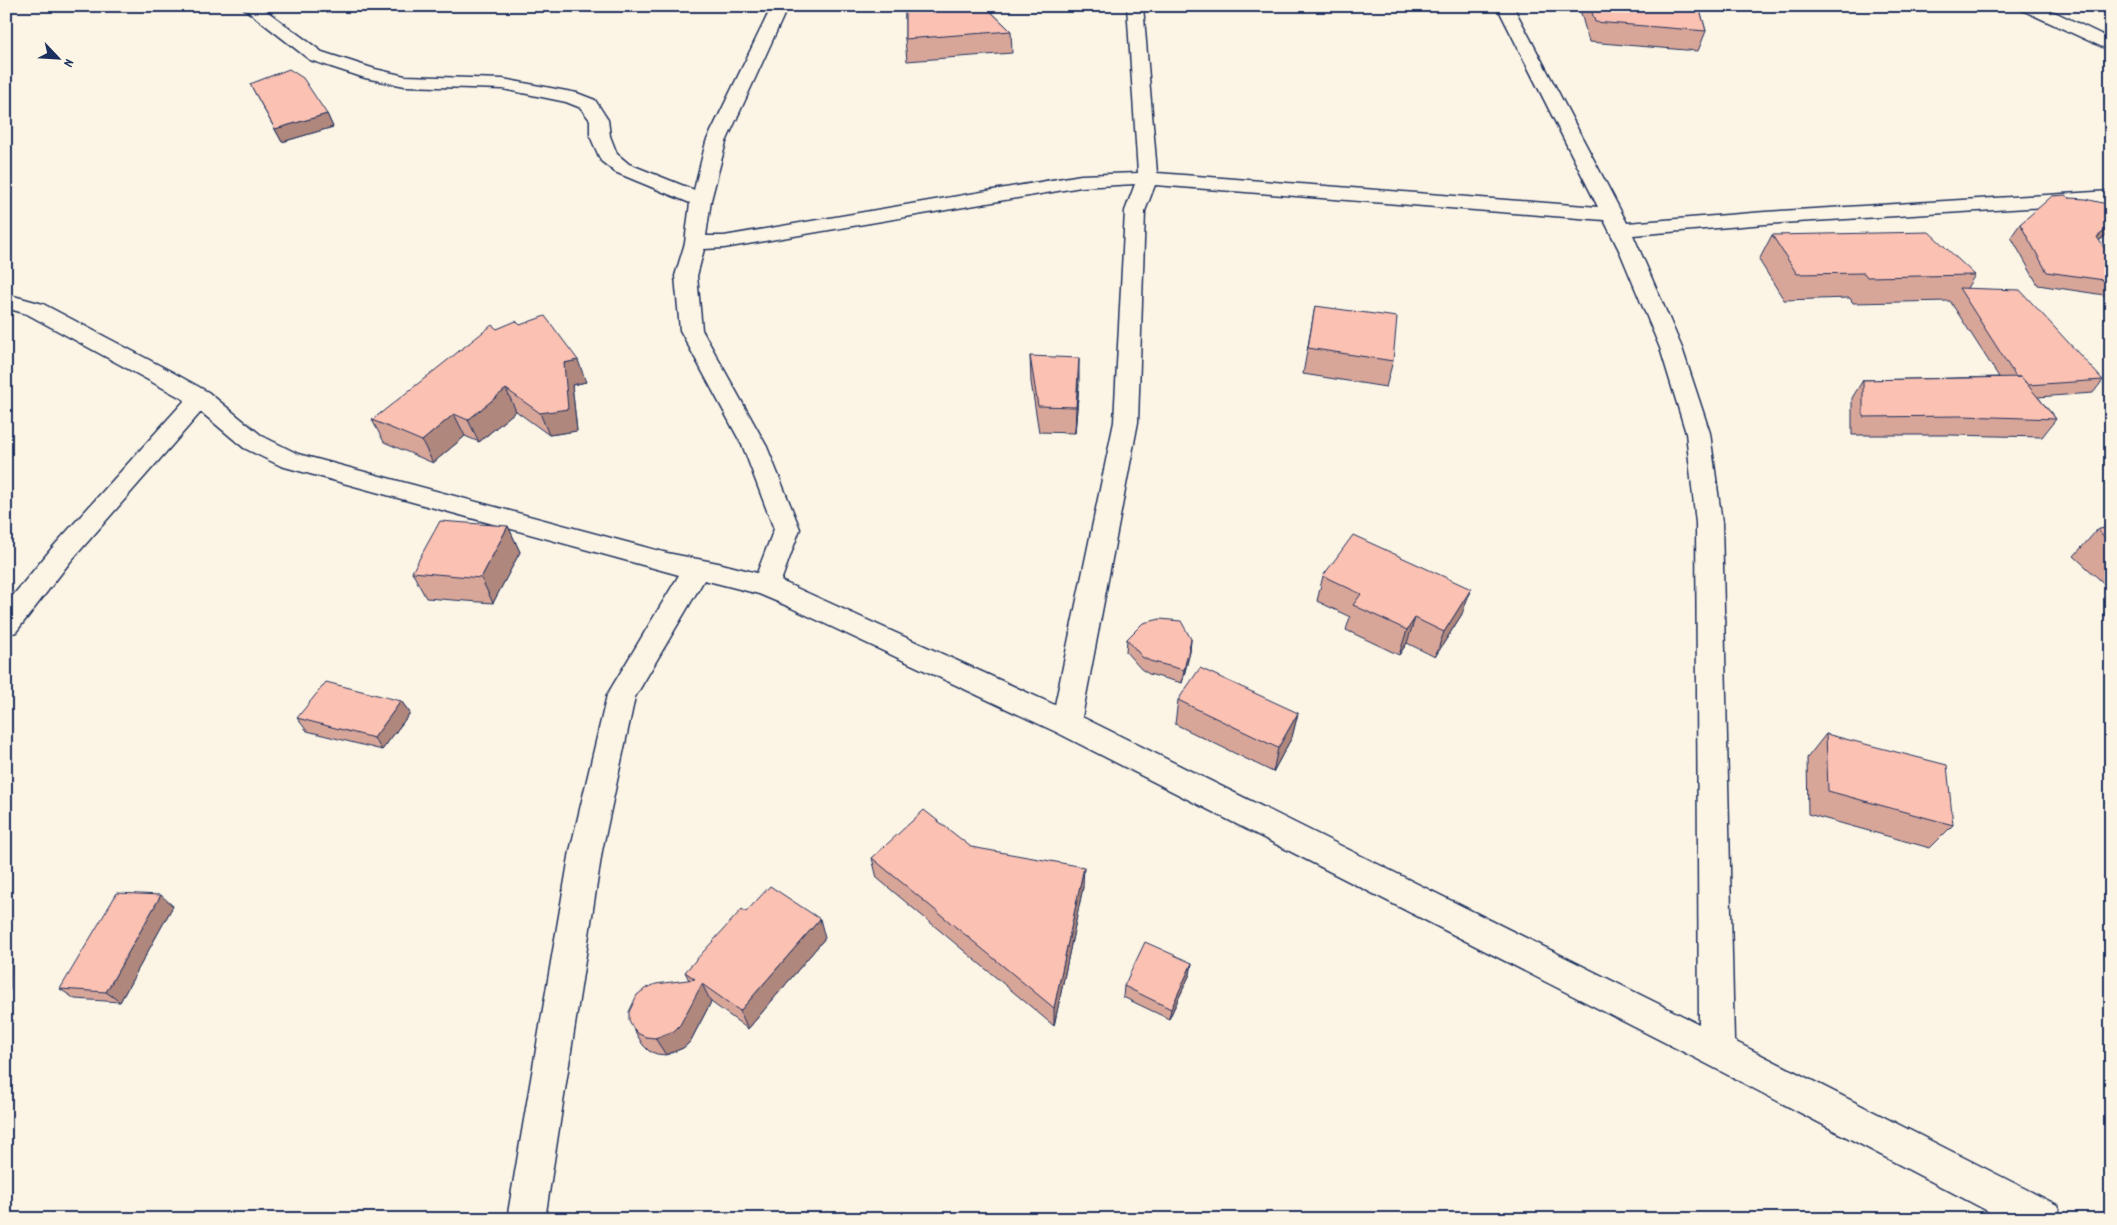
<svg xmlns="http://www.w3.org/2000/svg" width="2117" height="1225" viewBox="0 0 2117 1225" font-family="Dekko,sans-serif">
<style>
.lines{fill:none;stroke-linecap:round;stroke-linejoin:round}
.minor-casing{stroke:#1b2f5e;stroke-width:3}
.minor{fill:#fcf5e5;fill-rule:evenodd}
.wall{fill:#d8a699;stroke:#1b2f5e}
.shaded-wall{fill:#b0877d;stroke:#1b2f5e}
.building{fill:#fbc1b2;stroke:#1b2f5e}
</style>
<rect width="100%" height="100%" fill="#fcf5e5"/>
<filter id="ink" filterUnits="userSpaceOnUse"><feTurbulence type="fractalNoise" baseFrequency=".02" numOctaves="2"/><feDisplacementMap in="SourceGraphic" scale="10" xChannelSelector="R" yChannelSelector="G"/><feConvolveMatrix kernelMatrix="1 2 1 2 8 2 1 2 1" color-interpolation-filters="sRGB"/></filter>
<g filter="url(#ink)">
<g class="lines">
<defs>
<path id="minor" d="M 241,6 L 260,6 L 322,52 L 375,69 L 405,76 L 503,79 L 577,93 L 595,100 L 608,120 L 610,136 L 617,154 L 629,164 L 694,190 L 706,142 L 772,6 L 788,6 L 726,142 L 711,200 L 706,236 L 724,236 L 1081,175 L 1138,173 L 1127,6 L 1143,6 L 1157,173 L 1598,207 L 1497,6 L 1513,6 L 1627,223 L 1765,212 L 2111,191 L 2111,203 L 1765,224 L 1633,235 L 1682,348 L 1710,433 L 1722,523 L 1734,1041 L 2057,1205 L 2062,1219 L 2003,1219 L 1705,1063 L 1056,732 L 785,605 L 759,594 L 704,580 L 635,697 L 602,851 L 545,1219 L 507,1219 L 570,851 L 607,695 L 679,575 L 281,466 L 244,448 L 201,412 L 70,562 L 16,632 L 6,635 L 6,604 L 52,548 L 185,400 L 27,314 L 6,308 L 6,294 L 43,304 L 172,372 L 208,392 L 262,436 L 298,454 L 667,553 L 718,563 L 757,573 L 774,529 L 743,447 L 680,330 L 675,276 L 685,243 L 690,203 L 615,172 L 601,161 L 590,136 L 590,120 L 581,108 L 566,102 L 503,89 L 405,86 L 365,78 L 310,60 ZM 1135,184 L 1125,211 L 1114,422 L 1055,705 L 781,581 L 800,529 L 767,447 L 702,330 L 697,276 L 704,249 L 724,248 L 1081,187 ZM 1155,185 L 1604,220 L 1620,252 L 1660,348 L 1686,433 L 1696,523 L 1699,1024 L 1082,717 L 1138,422 L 1145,211 Z
M 2020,6 L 2042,6 L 2111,39 L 2111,51 L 2022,10 Z"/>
</defs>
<!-- minor casing -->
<use href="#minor" class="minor-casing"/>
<!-- minor -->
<use href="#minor" class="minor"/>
</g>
<!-- wall -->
<path class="wall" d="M 905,6 L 1000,6 L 986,7 L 1011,31 L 1012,53 L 907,61 L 905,39 Z
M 1579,6 L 1699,6 L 1706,31 L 1698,51 L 1589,42 Z
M 250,84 L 327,114 L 333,127 L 282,142 Z
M 2069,198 L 2111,231 L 2099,241 L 2111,258 L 2111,296 L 2038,285 L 2011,237 L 2020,224 Z
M 1772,235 L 1975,275 L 1967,288 L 2103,380 L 2093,393 L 2038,397 L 2056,419 L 2042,437 L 1949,435 L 1852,435 L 1852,398 L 1863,380 L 1999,377 L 1950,301 L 1853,303 L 1850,298 L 1784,300 L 1759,260 Z
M 1315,306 L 1393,361 L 1386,387 L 1303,374 Z
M 520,325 L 586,382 L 572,385 L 577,431 L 549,435 L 516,411 L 479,442 L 465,436 L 433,463 L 384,442 L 372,420 L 497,329 Z
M 1030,356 L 1079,384 L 1075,433 L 1039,432 L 1031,382 Z
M 508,526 L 520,552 L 493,603 L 426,598 L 412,572 Z
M 2111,526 L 2111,590 L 2074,556 L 2097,530 Z
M 1323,576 L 1462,614 L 1435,657 L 1407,643 L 1399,655 L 1346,630 L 1350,617 L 1317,601 Z
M 2111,606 L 2111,622 L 2103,614 Z
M 1127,639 L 1191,639 L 1190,652 L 1182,683 L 1149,674 L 1141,669 L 1126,652 Z
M 1178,700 L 1298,713 L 1292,737 L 1273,772 L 1175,724 Z
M 401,701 L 410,713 L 382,750 L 307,731 L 297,718 Z
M 1826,734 L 1953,825 L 1930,848 L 1808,814 L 1807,758 Z
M 872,858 L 1083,887 L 1054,1026 L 877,878 Z
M 173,906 L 120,1002 L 75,999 L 60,989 Z
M 746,912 L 825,938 L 748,1029 L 711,1002 L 690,1042 L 683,1048 L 666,1055 L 657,1054 L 649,1051 L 643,1045 L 633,1028 L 689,980 L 685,972 Z
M 1192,963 L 1190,974 L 1169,1019 L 1123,997 L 1124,986 Z"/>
<!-- shaded-wall -->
<path class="shaded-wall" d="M 327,114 L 333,127 L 282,142 L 275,129 Z
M 2111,226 L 2111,231 L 2087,250 L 2097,237 Z
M 1079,358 L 1079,384 L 1075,433 L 1076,407 Z
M 578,360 L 586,382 L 572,385 L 577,431 L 549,435 L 540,413 L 564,363 Z
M 506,389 L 516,411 L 479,442 L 468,420 Z
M 454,414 L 465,436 L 433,463 L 422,441 Z
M 508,526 L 520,552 L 493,603 L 481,578 Z
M 1471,589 L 1462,614 L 1435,657 L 1444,632 Z
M 1415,618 L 1407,643 L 1399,655 L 1407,630 Z
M 1191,639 L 1190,652 L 1182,683 L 1184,670 Z
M 401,701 L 410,713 L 382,750 L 374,738 Z
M 1298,713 L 1292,737 L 1273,772 L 1278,748 Z
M 1084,867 L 1083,887 L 1054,1026 L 1054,1008 Z
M 161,895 L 173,906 L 120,1002 L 106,992 Z
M 820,919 L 825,938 L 748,1029 L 740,1011 Z
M 6,962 L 11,965 L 10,990 L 6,994 Z
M 1192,963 L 1190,974 L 1169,1019 L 1171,1009 Z
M 702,984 L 711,1002 L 690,1042 L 683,1048 L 666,1055 L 655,1038 Z"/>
<!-- building -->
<path class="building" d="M 905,6 L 985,6 L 1011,31 L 905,39 Z
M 1590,6 L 1699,6 L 1706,31 L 1595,22 Z
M 289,69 L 303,78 L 327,114 L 275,129 L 250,84 Z
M 2065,195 L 2069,198 L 2086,199 L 2111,205 L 2111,226 L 2097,237 L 2111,258 L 2111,281 L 2047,272 L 2020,224 L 2052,196 Z
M 1929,232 L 1975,275 L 1867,277 L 1864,273 L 1797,274 L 1772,235 Z
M 1959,288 L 2020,290 L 2103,380 L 2028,385 L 2021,377 L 2016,377 Z
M 1315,306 L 1397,317 L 1393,361 L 1308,348 Z
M 545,316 L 578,360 L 564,363 L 568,409 L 540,413 L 506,389 L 468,420 L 454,414 L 422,441 L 372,420 L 492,325 L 497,329 L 516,321 L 520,325 Z
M 1030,356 L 1079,358 L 1076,407 L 1038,406 Z
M 2021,377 L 2056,419 L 1962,416 L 1863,417 L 1863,380 Z
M 440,521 L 508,526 L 481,578 L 412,572 Z
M 2111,526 L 2111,543 L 2097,530 Z
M 1353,535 L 1471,589 L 1444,632 L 1415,618 L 1407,630 L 1353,605 L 1361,594 L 1323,576 Z
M 1160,619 L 1181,621 L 1191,639 L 1184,670 L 1150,661 L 1142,657 L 1127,639 L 1143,623 Z
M 1200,668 L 1298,713 L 1278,748 L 1178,700 Z
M 326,682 L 401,701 L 374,738 L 297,718 Z
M 1826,734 L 1947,765 L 1953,825 L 1828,791 Z
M 924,810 L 971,847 L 1084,867 L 1054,1008 L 872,858 Z
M 770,886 L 820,919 L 740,1011 L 702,984 L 680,1025 L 674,1031 L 655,1038 L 646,1037 L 639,1034 L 633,1028 L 629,1020 L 629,1012 L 637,995 L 646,988 L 656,984 L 695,979 L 685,972 L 742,909 L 746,912 Z
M 117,893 L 161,895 L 106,992 L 60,989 Z
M 1145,942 L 1192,963 L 1171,1009 L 1124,986 Z"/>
</g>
<!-- margin -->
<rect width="2117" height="1225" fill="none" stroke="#fcf5e5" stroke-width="25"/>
<rect x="12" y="12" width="2092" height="1200" fill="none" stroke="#1b2f5e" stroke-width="2" filter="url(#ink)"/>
<!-- north arrow -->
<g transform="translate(58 58) rotate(115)" stroke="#fcf5e5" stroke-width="4" paint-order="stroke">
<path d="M0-4L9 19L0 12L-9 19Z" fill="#1b2f5e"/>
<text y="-8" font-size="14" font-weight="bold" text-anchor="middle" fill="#1b2f5e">N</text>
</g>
</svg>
